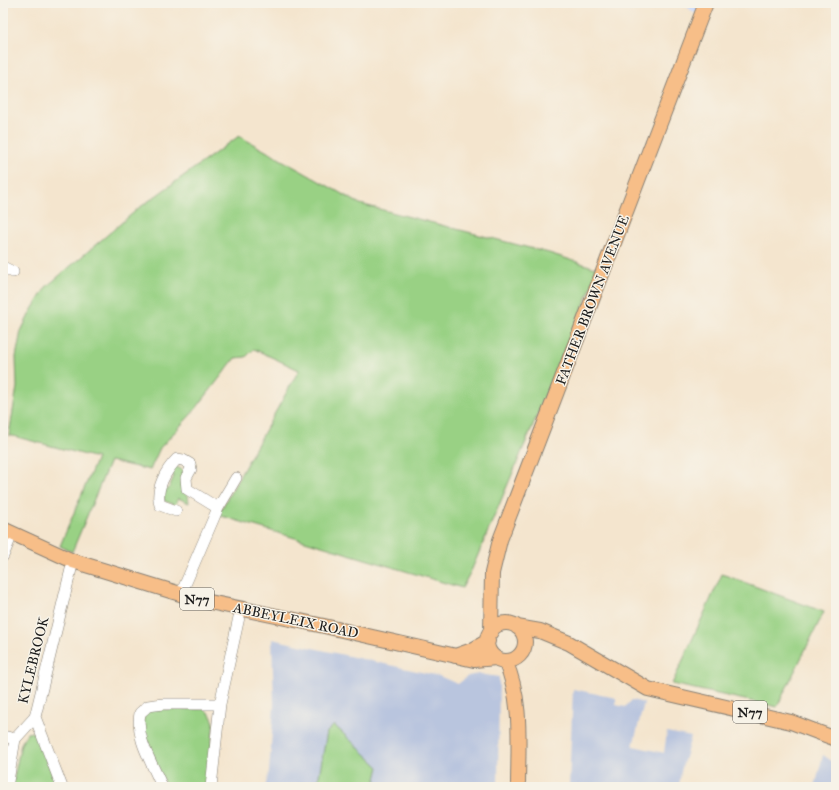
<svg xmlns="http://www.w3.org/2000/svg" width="839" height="790" viewBox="0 0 839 790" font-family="'IM FELL Great Primer',serif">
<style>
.built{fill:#cddbfa}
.industrial{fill:#b9c5de}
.green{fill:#99d184;stroke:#5a7650}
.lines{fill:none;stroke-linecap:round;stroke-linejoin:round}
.minor-casing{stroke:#888075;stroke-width:12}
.major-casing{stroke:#888075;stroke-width:16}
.minor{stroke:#fff;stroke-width:11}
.major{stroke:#f7be88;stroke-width:14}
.labels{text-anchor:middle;stroke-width:3;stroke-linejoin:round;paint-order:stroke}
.shield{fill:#f7f3e8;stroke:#5e5c59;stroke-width:1}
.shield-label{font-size:13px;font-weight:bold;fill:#1c1c1c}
.street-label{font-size:14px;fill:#1c1c1c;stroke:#f7f3e8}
</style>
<rect width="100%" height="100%" fill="#f7f3e8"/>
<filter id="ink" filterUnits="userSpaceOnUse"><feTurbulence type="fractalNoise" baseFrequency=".025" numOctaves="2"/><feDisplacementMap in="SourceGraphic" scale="8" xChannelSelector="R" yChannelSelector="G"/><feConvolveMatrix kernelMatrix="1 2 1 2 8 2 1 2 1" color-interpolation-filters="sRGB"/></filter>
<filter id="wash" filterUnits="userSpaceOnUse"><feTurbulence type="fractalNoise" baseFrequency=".012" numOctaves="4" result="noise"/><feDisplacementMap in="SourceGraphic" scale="16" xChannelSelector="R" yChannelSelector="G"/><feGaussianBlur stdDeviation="0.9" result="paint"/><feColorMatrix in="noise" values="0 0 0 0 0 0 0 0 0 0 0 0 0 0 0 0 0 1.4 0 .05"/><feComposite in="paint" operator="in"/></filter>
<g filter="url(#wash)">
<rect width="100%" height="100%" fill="#f4e5ce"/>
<!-- built -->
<path class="built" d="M 682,3 L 701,3 L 696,14 Z"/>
<!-- industrial -->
<path class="industrial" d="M 272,639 L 439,676 L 458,684 L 468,676 L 478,674 L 499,677 L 498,787 L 265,787 L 269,772 L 274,705 Z
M 573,689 L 616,698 L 616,705 L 625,707 L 632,700 L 644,703 L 633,746 L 664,753 L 667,732 L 691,737 L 681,771 L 679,787 L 569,787 Z
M 823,755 L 836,764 L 836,787 L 815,787 Z"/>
<!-- green -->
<path class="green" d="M 239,136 L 360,204 L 549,253 L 599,269 L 472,569 L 462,588 L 218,515 L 299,370 L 254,349 L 246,357 L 235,358 L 195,410 L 160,448 L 150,470 L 110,461 L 72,552 L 60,546 L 97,458 L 9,435 L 17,387 L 16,357 L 21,331 L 31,311 L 46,287 L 139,208 Z
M 175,466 L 186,472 L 181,485 L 183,491 L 188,495 L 189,503 L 178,498 L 175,505 L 164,501 L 164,489 L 168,490 L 174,476 L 169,473 Z
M 722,574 L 824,612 L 777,707 L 672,684 Z
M 151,709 L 204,709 L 210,714 L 214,722 L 207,787 L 166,787 L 141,726 L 145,713 Z
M 334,725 L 379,767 L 374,787 L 317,787 L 327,732 Z
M 33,732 L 37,734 L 58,787 L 12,787 L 21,744 L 27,733 Z"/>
</g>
<g filter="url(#ink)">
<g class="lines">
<defs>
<path id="minor" d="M 3,267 L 13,272
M 176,511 L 160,505 C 155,489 166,470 177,459 L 183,460 L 190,464 L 191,469 L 186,478 L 187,489 L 218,508
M 3,556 L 12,534
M 181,594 L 218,508 L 236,478
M 3,736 L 15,739
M 7,787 L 15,739 L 35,717
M 62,787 L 35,717 L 73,561
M 162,787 C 153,763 135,740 140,713 L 148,706 L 163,704 L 220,704
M 211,787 L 220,704 L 241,608"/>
<path id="major" d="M 3,529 L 73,561 L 200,600 L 324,626 L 474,660 L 496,658
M487 642a19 19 0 1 1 38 0a19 19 0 1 1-38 0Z
M 517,627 L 540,631 L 569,643 L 648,689 L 791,722 L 836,739
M 491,632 L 492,573 L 500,540 L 706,3
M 455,656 L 472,650 L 488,641
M 505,661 C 523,700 518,745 518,787"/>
</defs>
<!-- minor casing -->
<use href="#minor" class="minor-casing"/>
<!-- major casing -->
<use href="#major" class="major-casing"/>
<!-- minor -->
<use href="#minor" class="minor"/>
<!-- major -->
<use href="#major" class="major"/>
</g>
</g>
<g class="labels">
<!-- shield labels -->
<g class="shield">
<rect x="180" y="588" width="34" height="22" rx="3"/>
<rect x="733" y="701" width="34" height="22" rx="3"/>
</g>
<g class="shield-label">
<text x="197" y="604">N77</text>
<text x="750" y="717">N77</text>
</g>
<!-- street labels -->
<g class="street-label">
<text transform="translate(592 300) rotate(-69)" y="5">FATHER BROWN AVENUE</text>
<text transform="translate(296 620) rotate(12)" y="5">ABBEYLEIX ROAD</text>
<text transform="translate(33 660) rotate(-76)" y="5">KYLEBROOK</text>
</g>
</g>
<!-- margin -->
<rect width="839" height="790" fill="none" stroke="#f7f3e8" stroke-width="16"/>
</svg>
